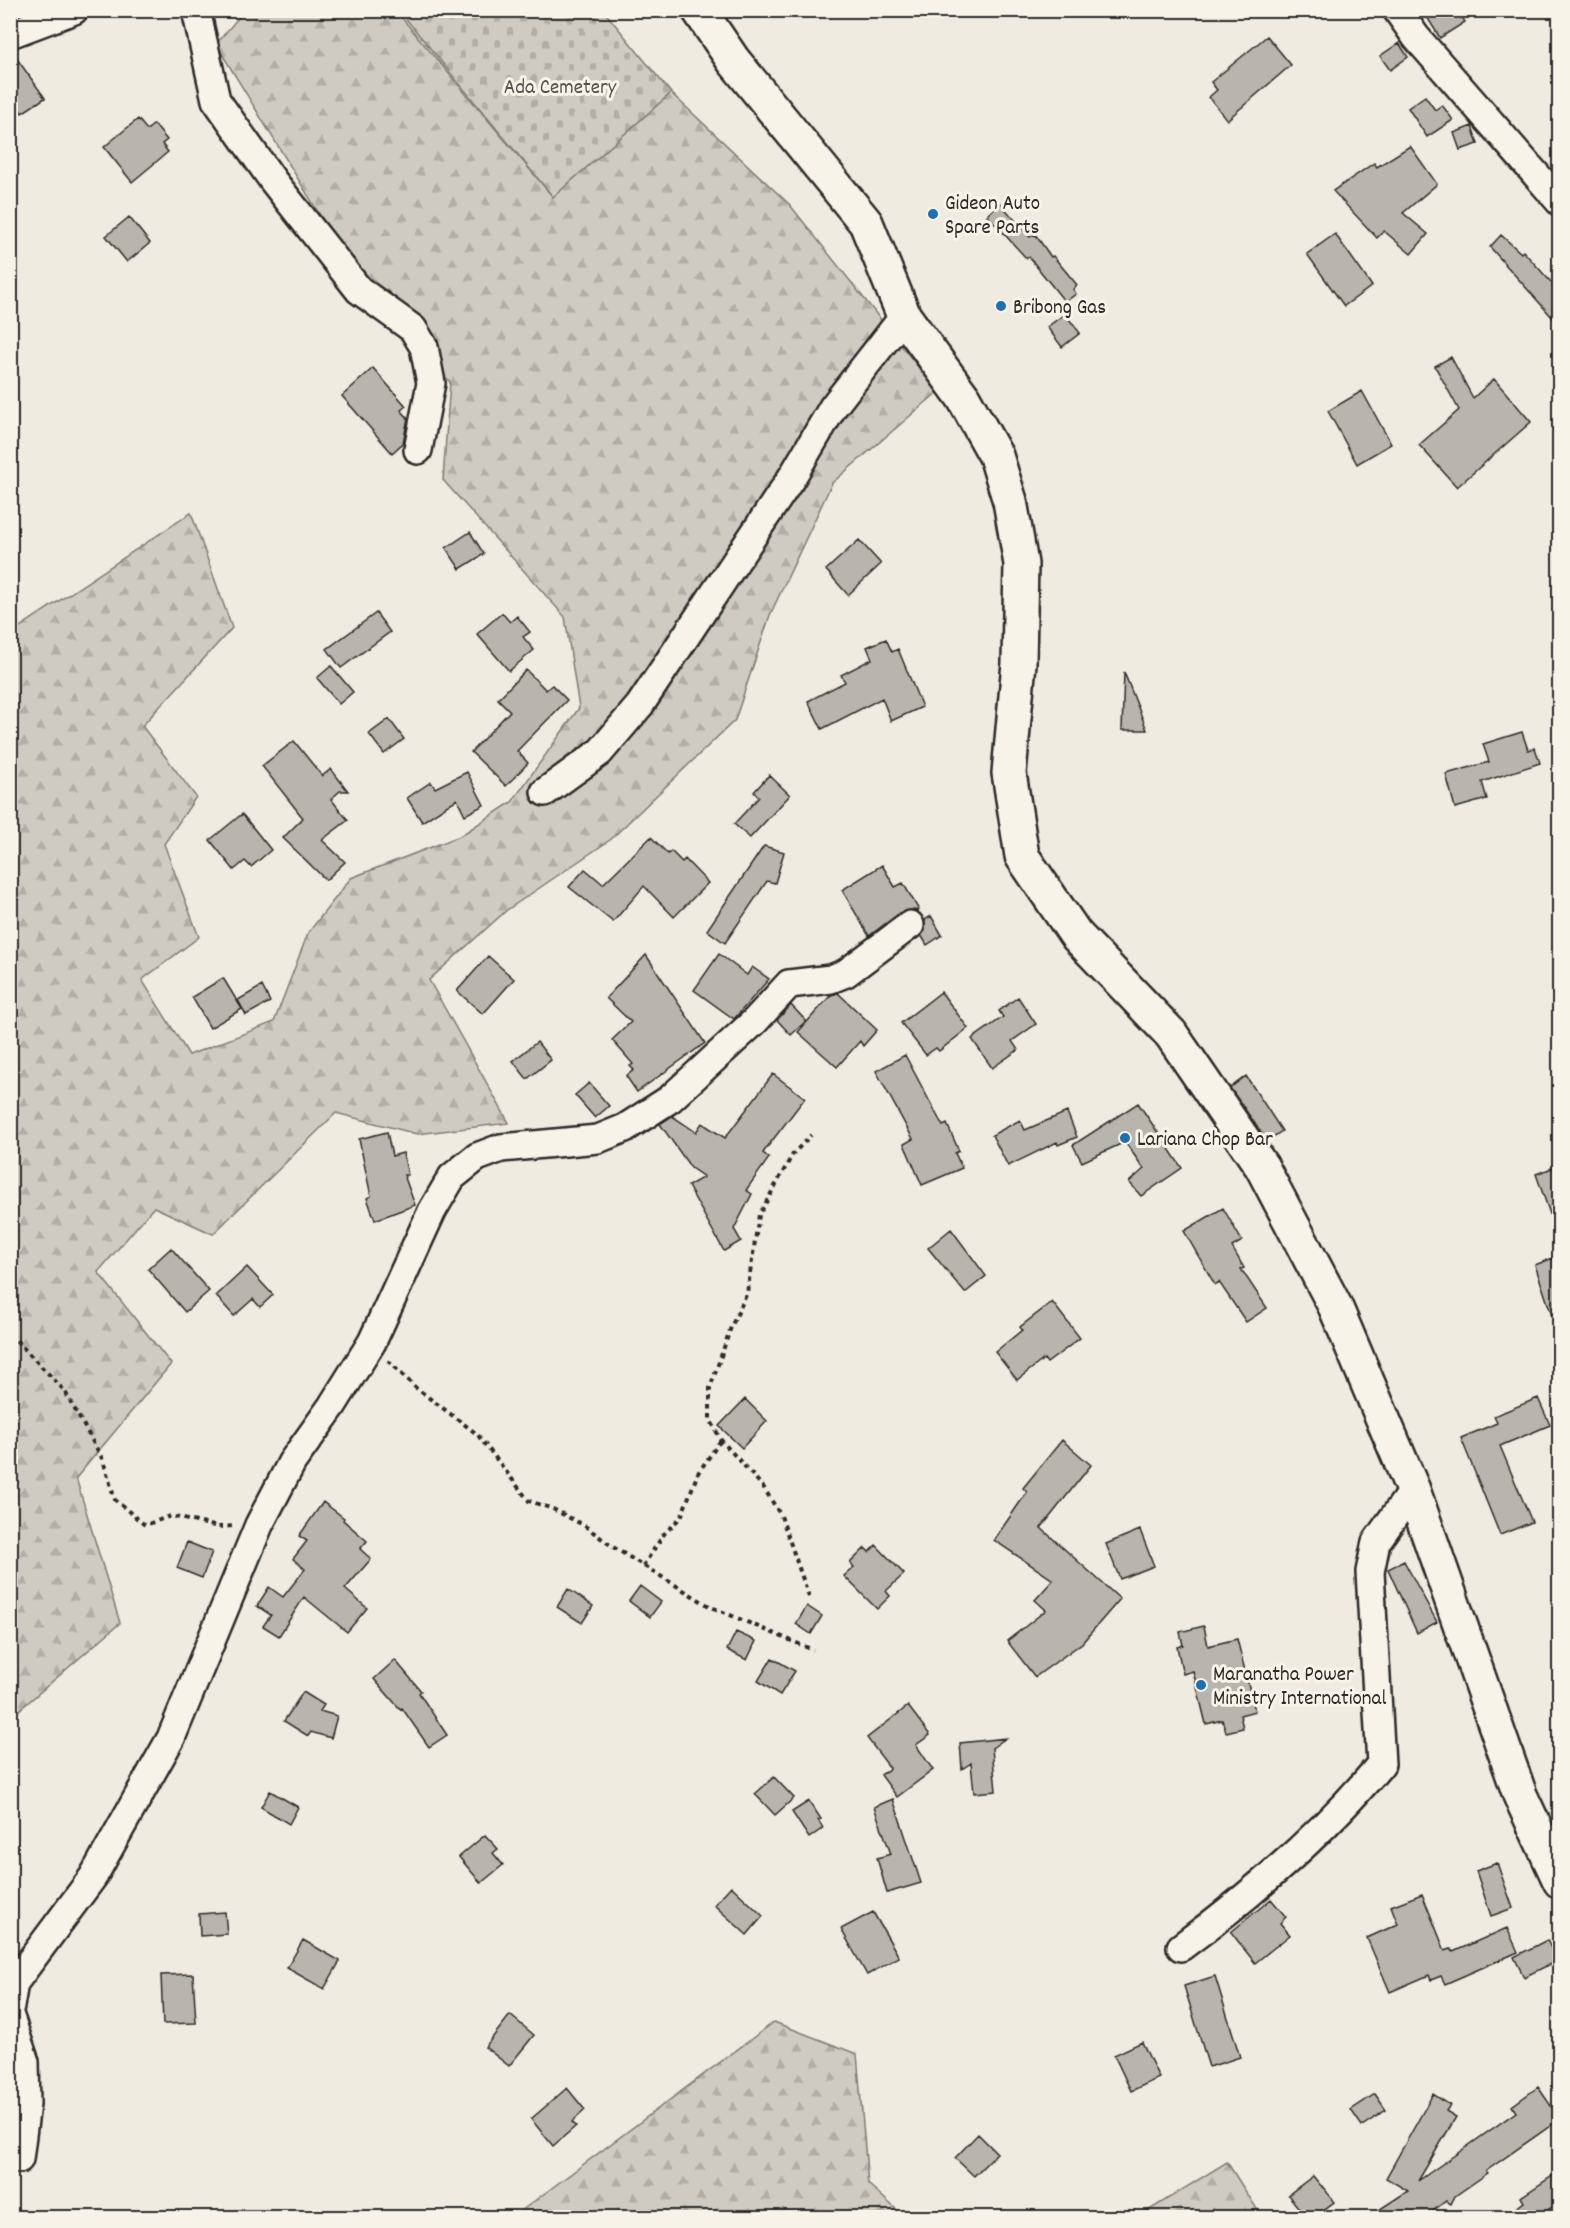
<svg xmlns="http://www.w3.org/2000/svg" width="1570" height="2228" viewBox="0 0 1570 2228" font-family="Dekko,sans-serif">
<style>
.forest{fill:url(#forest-firs);stroke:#7d7b76;stroke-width:1.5}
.cemetery{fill:url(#cemetery-stones);stroke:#7d7b76;stroke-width:1.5}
.building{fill:#b8b5ae;stroke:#2b2b2b;stroke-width:1.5}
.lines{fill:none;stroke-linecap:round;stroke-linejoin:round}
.minor-casing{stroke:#2b2b2b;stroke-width:32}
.major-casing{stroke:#2b2b2b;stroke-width:38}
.path{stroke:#2b2b2b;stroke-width:4;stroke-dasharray:4.5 4.5;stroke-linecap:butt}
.minor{stroke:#f7f3e8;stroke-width:27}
.major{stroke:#f7f3e8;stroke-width:33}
.poi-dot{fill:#1f6fb2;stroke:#f7f3e8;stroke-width:2}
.labels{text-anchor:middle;stroke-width:6;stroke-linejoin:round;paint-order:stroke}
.park-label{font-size:21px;fill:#545351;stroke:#f7f3e8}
.poi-label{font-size:21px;fill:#2b2b2b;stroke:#f7f3e8;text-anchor:start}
</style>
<defs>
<pattern id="forest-firs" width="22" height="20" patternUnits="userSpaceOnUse" patternTransform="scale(1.5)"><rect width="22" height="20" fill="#cfcbc2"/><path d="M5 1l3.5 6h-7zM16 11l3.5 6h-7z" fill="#b2aea7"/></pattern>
<pattern id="cemetery-stones" width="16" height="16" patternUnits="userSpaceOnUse" patternTransform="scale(1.5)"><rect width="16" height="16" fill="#cfcbc2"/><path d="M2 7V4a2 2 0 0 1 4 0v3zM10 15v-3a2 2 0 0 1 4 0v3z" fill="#b2aea7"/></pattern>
</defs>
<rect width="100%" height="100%" fill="#efebe0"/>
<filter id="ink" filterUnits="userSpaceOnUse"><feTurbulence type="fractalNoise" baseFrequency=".0167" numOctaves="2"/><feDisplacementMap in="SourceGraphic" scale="12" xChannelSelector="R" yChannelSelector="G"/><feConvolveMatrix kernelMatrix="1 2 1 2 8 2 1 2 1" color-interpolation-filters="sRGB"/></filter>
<g filter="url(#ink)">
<!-- forest -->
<path class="forest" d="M 244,11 L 396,11 L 553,197 L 671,93 L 790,205 L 938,392 L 832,483 L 770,615 L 735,720 L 610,840 L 507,910 L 429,980 L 509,1123 L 417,1134 L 336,1113 L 213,1234 L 154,1207 L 98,1272 L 171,1364 L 76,1478 L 120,1623 L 11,1717 L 11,633 L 191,513 L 232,628 L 142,726 L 196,797 L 164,844 L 199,937 L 142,980 L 189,1055 L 274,1022 L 308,933 L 351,878 L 460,836 L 512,802 L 579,708 L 565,617 L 443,480 L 450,382 L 357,276 L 216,44 Z
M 774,2022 L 857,2054 L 868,2184 L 905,2217 L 513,2217 Z
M 1227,2162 L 1262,2217 L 1138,2217 Z"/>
<!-- cemetery -->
<path class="cemetery" d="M 414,11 L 604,11 L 671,93 L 553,197 L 406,19 Z"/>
<!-- building -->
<path class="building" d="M 1437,10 L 1458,10 L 1465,22 L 1440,38 L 1427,17 Z
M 1267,36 L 1291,65 L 1227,120 L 1209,97 L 1217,90 L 1211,82 Z
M 1399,43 L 1408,57 L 1390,70 L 1380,56 Z
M 10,49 L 45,98 L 22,113 L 10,96 Z
M 1425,96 L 1435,110 L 1442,105 L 1453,120 L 1427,137 L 1408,108 Z
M 138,119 L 147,130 L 154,124 L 167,140 L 162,144 L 168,152 L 132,182 L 104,147 Z
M 1472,126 L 1478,144 L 1460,150 L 1454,133 Z
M 1410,146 L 1437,184 L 1403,213 L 1428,234 L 1411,254 L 1384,231 L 1377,238 L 1333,191 L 1374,163 L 1377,167 Z
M 1000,203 L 1030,237 L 1035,234 L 1051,257 L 1053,256 L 1077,285 L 1073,289 L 1076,294 L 1065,302 L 1029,257 L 1026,258 L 987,215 Z
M 129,217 L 150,243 L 127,262 L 106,236 Z
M 1335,234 L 1372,286 L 1344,306 L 1307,254 Z
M 1501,235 L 1521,253 L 1523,251 L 1560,292 L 1560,326 L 1490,247 Z
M 1065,314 L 1080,333 L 1062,347 L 1047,327 Z
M 1451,357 L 1473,398 L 1494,379 L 1531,422 L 1457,487 L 1419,445 L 1459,410 L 1435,366 Z
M 373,368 L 406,406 L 401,410 L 408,418 L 403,443 L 392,453 L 342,396 Z
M 1362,391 L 1391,444 L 1357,464 L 1328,411 Z
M 470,532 L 484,554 L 460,569 L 446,548 Z
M 859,540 L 881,564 L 848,595 L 826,570 Z
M 376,613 L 390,632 L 341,668 L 327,649 Z
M 502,613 L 510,622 L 517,616 L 530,632 L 523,637 L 534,650 L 509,671 L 477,634 Z
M 886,639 L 892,652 L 898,649 L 922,707 L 891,721 L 882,698 L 822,729 L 808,701 L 845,682 L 841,675 L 872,659 L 867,647 Z
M 331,666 L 353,692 L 339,704 L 317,678 Z
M 526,670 L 546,690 L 552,685 L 567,700 L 517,751 L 528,763 L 506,786 L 471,752 L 510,711 L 498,699 Z
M 1124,672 L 1147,730 L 1122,730 Z
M 389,719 L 404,739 L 384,754 L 369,734 Z
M 1522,732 L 1528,750 L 1535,748 L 1540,763 L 1482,782 L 1487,799 L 1455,808 L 1446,774 L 1489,762 L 1483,744 Z
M 294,741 L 322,776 L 331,769 L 348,791 L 340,791 L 331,799 L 348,820 L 322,840 L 345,862 L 326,880 L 283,838 L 303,818 L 262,766 Z
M 467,772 L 484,805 L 465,815 L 457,799 L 422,822 L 407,798 L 431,782 L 435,788 Z
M 769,775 L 790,795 L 750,838 L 734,824 L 759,797 L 754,792 Z
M 242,814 L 271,850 L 251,867 L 245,861 L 234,870 L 210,840 Z
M 651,837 L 668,854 L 671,851 L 682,862 L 685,859 L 708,883 L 674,917 L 644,886 L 613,922 L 569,887 L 585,869 L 603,884 Z
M 764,846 L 784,852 L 775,883 L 767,881 L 725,943 L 707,930 Z
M 882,865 L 895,887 L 903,883 L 919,910 L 901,912 L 869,936 L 842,890 Z
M 931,916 L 942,935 L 927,945 L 921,935 L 925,931 L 925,920 Z
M 719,954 L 747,975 L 752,967 L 769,979 L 734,1019 L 694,990 Z
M 646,955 L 705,1043 L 637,1092 L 626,1076 L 634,1070 L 630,1066 L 633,1064 L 612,1040 L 631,1022 L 606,998 Z
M 488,956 L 514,979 L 483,1014 L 457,991 Z
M 223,978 L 242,1009 L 210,1028 L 192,997 Z
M 262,986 L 270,1002 L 246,1015 L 238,1000 Z
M 941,992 L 968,1028 L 939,1051 L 936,1048 L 926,1055 L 901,1023 Z
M 838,993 L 877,1030 L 863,1046 L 860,1041 L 837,1067 L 798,1032 L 831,995 Z
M 1018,997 L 1036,1024 L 1012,1041 L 1018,1050 L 992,1068 L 972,1039 L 1003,1017 L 999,1011 Z
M 791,1005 L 806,1021 L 791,1035 L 777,1020 Z
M 537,1042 L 551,1060 L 527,1079 L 513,1061 Z
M 905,1055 L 939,1119 L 943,1126 L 947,1124 L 959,1151 L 955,1153 L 962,1168 L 922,1185 L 904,1144 L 913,1139 L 876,1071 Z
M 773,1074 L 805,1098 L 765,1150 L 763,1153 L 769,1158 L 746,1190 L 752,1194 L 734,1229 L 741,1241 L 724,1251 L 688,1186 L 704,1177 L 691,1168 L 660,1124 L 672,1116 L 696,1132 L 702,1123 L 725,1138 Z
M 1246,1076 L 1282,1131 L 1267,1141 L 1230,1088 Z
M 589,1083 L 609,1106 L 595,1118 L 575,1095 Z
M 1138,1103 L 1182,1168 L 1141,1196 L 1129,1182 L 1144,1169 L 1125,1142 L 1082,1162 L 1073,1145 Z
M 1067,1112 L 1077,1137 L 1058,1145 L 1057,1142 L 1008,1166 L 992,1135 L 1020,1120 L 1025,1130 Z
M 387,1132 L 392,1156 L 403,1153 L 408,1175 L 404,1175 L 415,1205 L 375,1220 L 367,1198 L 371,1196 L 359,1139 Z
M 1555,1167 L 1560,1180 L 1560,1234 L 1557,1234 L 1536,1174 Z
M 1223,1208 L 1242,1241 L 1232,1247 L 1244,1268 L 1241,1269 L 1267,1308 L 1246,1322 L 1219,1282 L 1215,1285 L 1184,1231 Z
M 951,1229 L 986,1276 L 965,1293 L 928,1248 Z
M 171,1248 L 209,1291 L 185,1312 L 148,1269 Z
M 1553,1258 L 1560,1277 L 1560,1328 L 1556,1328 L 1535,1265 Z
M 247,1267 L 273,1295 L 260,1307 L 253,1299 L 234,1316 L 216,1296 Z
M 1052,1302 L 1080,1338 L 1047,1363 L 1044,1359 L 1017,1380 L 995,1352 L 1022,1330 L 1020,1327 Z
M 1538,1398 L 1550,1425 L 1500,1446 L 1532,1522 L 1500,1535 L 1461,1438 L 1497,1423 L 1494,1416 Z
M 745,1399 L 767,1421 L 742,1448 L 719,1426 Z
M 1062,1440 L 1091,1465 L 1041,1528 L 1120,1599 L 1082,1643 L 1035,1677 L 1007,1641 L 1046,1610 L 1035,1600 L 1053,1580 L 994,1540 L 1027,1492 L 1023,1488 Z
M 323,1502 L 344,1518 L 343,1520 L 367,1541 L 360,1549 L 371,1559 L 345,1589 L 367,1608 L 347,1632 L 304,1597 L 279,1636 L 263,1626 L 271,1615 L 257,1606 L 269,1587 L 283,1597 L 305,1569 L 293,1559 L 307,1541 L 299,1536 Z
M 1140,1530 L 1154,1566 L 1120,1579 L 1106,1544 Z
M 187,1542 L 212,1552 L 202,1578 L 177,1568 Z
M 876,1545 L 904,1574 L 886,1591 L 890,1596 L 877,1609 L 844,1576 L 854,1567 L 850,1563 L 865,1548 L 869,1552 Z
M 1404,1561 L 1437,1622 L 1417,1633 L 1388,1569 Z
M 640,1586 L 661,1602 L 650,1617 L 629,1601 Z
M 568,1589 L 593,1606 L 582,1623 L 557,1607 Z
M 807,1606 L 822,1616 L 811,1634 L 796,1624 Z
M 1204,1626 L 1208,1646 L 1237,1639 L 1255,1711 L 1240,1715 L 1243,1728 L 1226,1732 L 1222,1720 L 1206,1724 L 1193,1671 L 1183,1674 L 1177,1647 L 1183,1645 L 1180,1632 Z
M 736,1632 L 756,1641 L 747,1660 L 727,1650 Z
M 772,1658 L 795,1671 L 780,1695 L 758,1681 Z
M 395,1660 L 421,1691 L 419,1693 L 447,1735 L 429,1747 L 402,1708 L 400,1709 L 374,1679 Z
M 303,1692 L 324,1705 L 320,1711 L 337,1716 L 331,1738 L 311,1732 L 308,1736 L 284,1721 Z
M 908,1706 L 930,1735 L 916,1745 L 933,1770 L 897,1797 L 881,1775 L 890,1768 L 867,1738 Z
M 1006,1738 L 992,1748 L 996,1791 L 974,1793 L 971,1763 L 962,1769 L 960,1743 Z
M 774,1777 L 794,1798 L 775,1815 L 755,1794 Z
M 270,1791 L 298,1807 L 289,1824 L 261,1807 Z
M 893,1799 L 921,1883 L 887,1893 L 877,1858 L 891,1854 L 874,1807 Z
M 809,1801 L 821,1819 L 818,1820 L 823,1828 L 809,1838 L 792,1812 Z
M 485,1835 L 498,1849 L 493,1853 L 503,1865 L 481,1883 L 459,1857 Z
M 1497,1863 L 1513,1908 L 1491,1916 L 1476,1871 Z
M 731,1886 L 763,1916 L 747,1935 L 714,1905 Z
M 1422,1894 L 1445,1951 L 1451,1949 L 1453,1952 L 1507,1928 L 1518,1952 L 1445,1984 L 1441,1976 L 1431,1980 L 1429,1975 L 1390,1992 L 1367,1938 L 1398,1924 L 1391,1906 Z
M 1271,1899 L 1286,1917 L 1280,1923 L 1290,1935 L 1255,1963 L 1231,1932 Z
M 225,1912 L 227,1934 L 200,1936 L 199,1914 Z
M 873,1912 L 899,1957 L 867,1975 L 841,1929 Z
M 303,1940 L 340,1961 L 324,1989 L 287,1968 Z
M 1547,1940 L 1557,1961 L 1524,1977 L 1514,1957 Z
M 193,1974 L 196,2023 L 163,2024 L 161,1975 Z
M 1215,1976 L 1240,2057 L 1209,2067 L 1184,1986 Z
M 510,2015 L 534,2035 L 509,2066 L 485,2047 Z
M 1142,2042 L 1159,2078 L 1131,2091 L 1114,2055 Z
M 1538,2087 L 1560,2119 L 1486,2171 L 1488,2173 L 1455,2196 L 1451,2204 L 1446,2201 L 1425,2217 L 1368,2217 L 1408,2191 L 1386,2178 L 1433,2094 L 1450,2105 L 1446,2111 L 1456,2117 L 1418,2181 L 1516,2112 L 1512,2106 Z
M 567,2088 L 585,2110 L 572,2122 L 576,2126 L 553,2146 L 531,2119 Z
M 1375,2094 L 1386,2110 L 1362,2126 L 1351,2110 Z
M 978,2134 L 997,2153 L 974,2176 L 955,2158 Z
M 1560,2171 L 1560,2202 L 1537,2217 L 1504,2217 L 1524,2202 L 1521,2197 Z
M 1313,2176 L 1334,2202 L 1314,2217 L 1306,2217 L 1288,2195 Z"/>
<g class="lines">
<defs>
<path id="minor" d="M 196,10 L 216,100 L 274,182 L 359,290 L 413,329 L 424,347 L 431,383 L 418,450
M 1397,10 L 1416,37 L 1560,202
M 10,34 L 74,10
M 545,792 L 600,752 L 640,705 L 792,477 L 833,407 L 904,316
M 1181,1947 C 1254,1893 1323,1834 1381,1764 L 1370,1572 L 1376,1542 L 1413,1490
M 10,2006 L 14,1983 L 93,1877 L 171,1738 L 259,1525 L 292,1462 L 332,1406 L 372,1342 L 432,1211 L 452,1177 L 477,1157 L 501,1148 L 598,1139 L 625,1128 L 670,1099 L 755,1021 L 789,984 L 831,979 L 846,973 L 910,925
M 10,2017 L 25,2062 L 26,2104 L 19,2159"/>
<path id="major" d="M 699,10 L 733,60 L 866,223 L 904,316 L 963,397 L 996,456 L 1010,501 L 1021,564 L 1019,663 L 1009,773 L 1022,856 L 1076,935 L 1171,1034 L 1262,1167 L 1335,1306 L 1413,1490 L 1520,1795 L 1560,1881"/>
</defs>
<!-- minor casing -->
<use href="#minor" class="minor-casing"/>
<!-- major casing -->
<use href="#major" class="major-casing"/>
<!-- path -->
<path class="path" d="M 10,1334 L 64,1390 L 103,1460 L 115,1500 L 145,1525 L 171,1516 L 218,1527 L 234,1526
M 388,1361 L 416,1388 L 477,1434 L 529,1501 L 553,1509 L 585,1526 L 613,1547 L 711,1607 L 813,1650
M 643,1566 L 664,1534 L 681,1517 L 698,1473 L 721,1440
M 809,1597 L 781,1516 L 764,1488 L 721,1440 L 710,1419 L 710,1388 L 731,1327 L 747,1293 L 759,1215 L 793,1154 L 811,1135"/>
<!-- minor -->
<use href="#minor" class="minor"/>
<!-- major -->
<use href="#major" class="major"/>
</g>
</g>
<!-- markers -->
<g class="poi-dot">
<circle cx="933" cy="214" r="6"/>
<circle cx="1001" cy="306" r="6"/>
<circle cx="1125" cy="1138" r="6"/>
<circle cx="1201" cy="1685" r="6"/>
</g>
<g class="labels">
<!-- park labels -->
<g class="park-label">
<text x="560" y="93">Ada Cemetery</text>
</g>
<!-- poi labels -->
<g class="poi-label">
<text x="945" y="209">Gideon Auto<tspan x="945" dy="24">Spare Parts</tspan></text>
<text x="1013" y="313">Bribong Gas</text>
<text x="1137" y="1145">Lariana Chop Bar</text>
<text x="1213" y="1680">Maranatha Power<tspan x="1213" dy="24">Ministry International</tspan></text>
</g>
</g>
<!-- margin -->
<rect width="1570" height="2228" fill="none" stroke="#f7f3e8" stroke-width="36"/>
<rect x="18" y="18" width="1534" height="2192" fill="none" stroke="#2b2b2b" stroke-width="2" filter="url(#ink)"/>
</svg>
